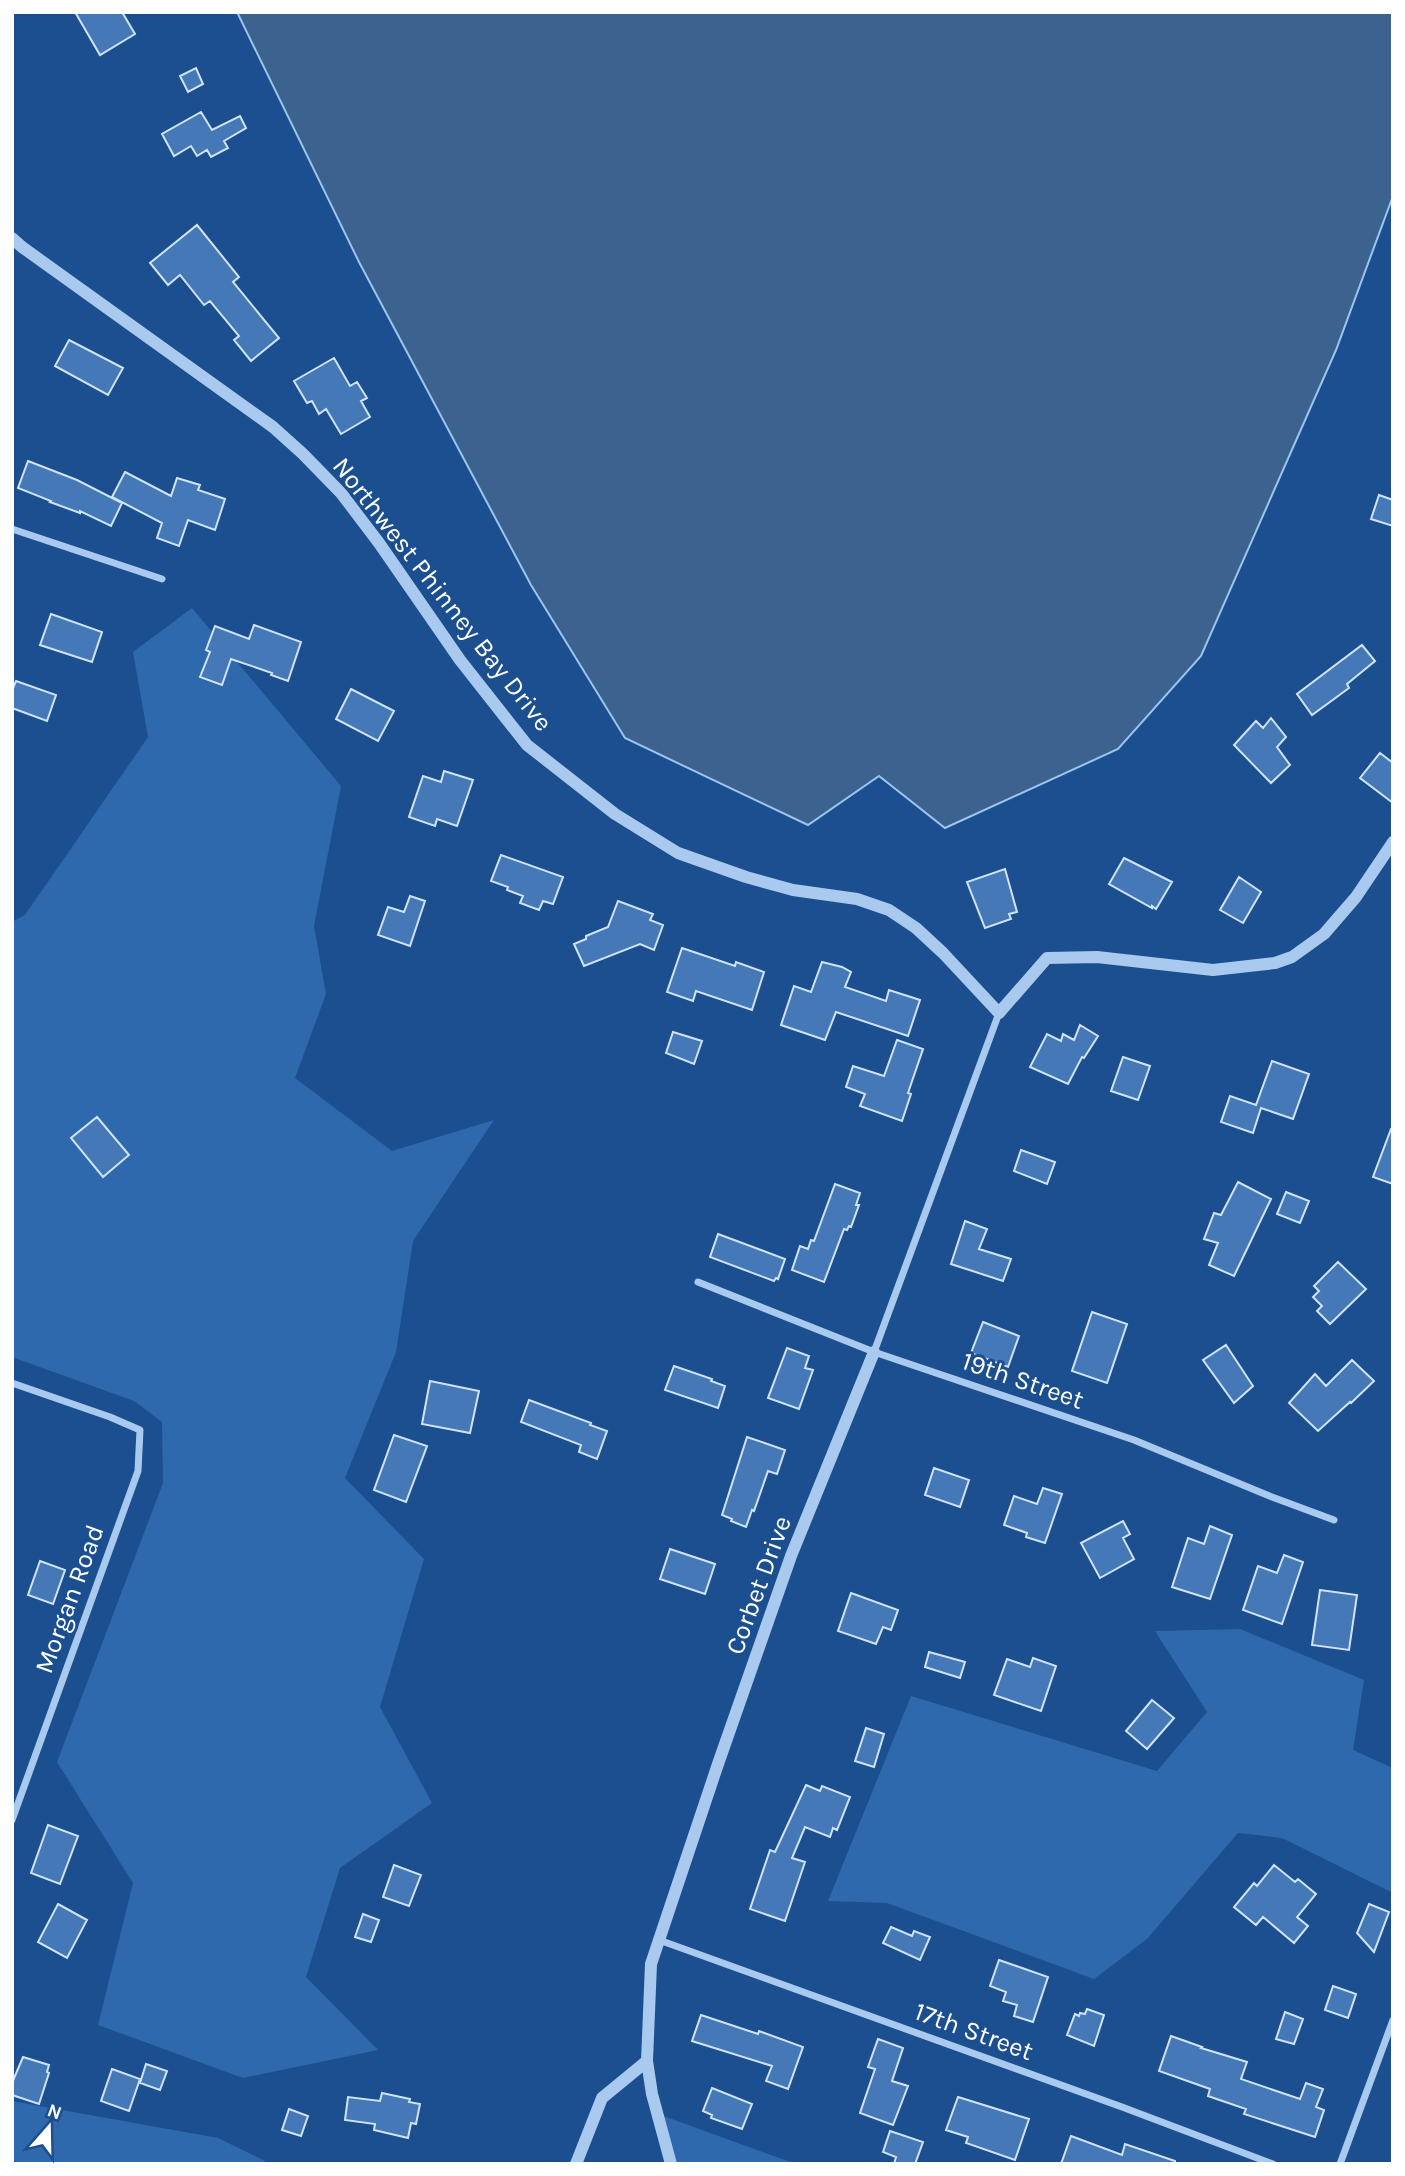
<svg xmlns="http://www.w3.org/2000/svg" width="1405" height="2176" viewBox="0 0 1405 2176" font-family="Karla,sans-serif">
<style>
.green{fill:#2e69ad}
.water{fill:#3c6290;stroke:#9cc4f0;stroke-width:2}
.building{fill:#4478b7;stroke:#cfe3fa;stroke-width:2}
.lines{fill:none;stroke-linecap:round;stroke-linejoin:round}
.minor{stroke:#a9c9ee;stroke-width:7}
.tertiary{stroke:#a9c9ee;stroke-width:12}
.labels{text-anchor:middle;stroke-width:6;stroke-linejoin:round;paint-order:stroke}
.street-label{font-size:26px;fill:#fff;stroke:#1b4f8f}
</style>
<rect width="100%" height="100%" fill="#1b4f8f"/>
<!-- green -->
<path class="green" d="M 192,608 L 341,786 L 314,926 L 326,994 L 295,1078 L 392,1151 L 494,1120 L 413,1241 L 396,1352 L 345,1478 L 424,1559 L 380,1707 L 432,1803 L 340,1868 L 306,1977 L 378,2050 L 243,2078 L 98,2025 L 133,1883 L 57,1762 L 163,1483 L 162,1422 L 134,1401 L 12,1357 L 12,922 L 25,915 L 148,737 L 133,652 Z
M 1240,1629 L 1364,1680 L 1353,1750 L 1393,1768 L 1393,1893 L 1282,1838 L 1238,1833 L 1147,1939 L 1094,1979 L 887,1903 L 828,1901 L 911,1696 L 1157,1771 L 1207,1712 L 1155,1631 Z
M 12,2101 L 218,2138 L 265,2161 L 264,2164 L 12,2164 Z
M 658,2114 L 796,2164 L 671,2164 Z"/>
<!-- water -->
<path class="water" d="M 237,12 L 1393,12 L 1393,196 L 1336,350 L 1201,656 L 1118,749 L 945,828 L 879,776 L 808,825 L 625,738 L 531,585 L 359,262 Z"/>
<!-- building -->
<path class="building" d="M 75,12 L 122,12 L 135,34 L 100,55 Z
M 196,68 L 203,84 L 188,92 L 180,76 Z
M 201,112 L 212,130 L 240,116 L 246,128 L 224,141 L 228,148 L 211,157 L 207,150 L 197,156 L 191,146 L 174,156 L 162,134 Z
M 197,225 L 239,277 L 233,282 L 279,338 L 251,361 L 234,340 L 239,336 L 210,301 L 204,305 L 180,275 L 168,285 L 150,263 Z
M 69,340 L 123,368 L 108,395 L 55,366 Z
M 334,358 L 350,386 L 357,382 L 367,398 L 361,401 L 370,417 L 341,434 L 326,409 L 319,414 L 312,401 L 307,403 L 294,381 Z
M 28,461 L 77,480 L 122,503 L 111,526 L 80,511 L 80,513 L 50,502 L 51,501 L 18,488 Z
M 125,472 L 171,496 L 177,478 L 200,485 L 198,490 L 225,499 L 215,530 L 188,520 L 179,546 L 157,538 L 162,523 L 112,497 Z
M 1379,495 L 1393,500 L 1393,526 L 1371,519 Z
M 51,614 L 102,632 L 92,662 L 40,645 Z
M 254,625 L 301,642 L 288,681 L 271,675 L 272,673 L 231,659 L 222,685 L 200,677 L 210,652 L 206,650 L 215,626 L 249,639 Z
M 1362,645 L 1375,661 L 1347,684 L 1349,688 L 1312,715 L 1297,694 Z
M 16,681 L 56,695 L 47,721 L 12,708 L 12,691 Z
M 351,689 L 394,711 L 378,741 L 336,719 Z
M 1271,718 L 1286,737 L 1277,747 L 1290,765 L 1271,783 L 1234,745 L 1256,721 L 1263,728 Z
M 1380,753 L 1393,763 L 1393,803 L 1360,778 Z
M 444,771 L 473,780 L 457,826 L 437,819 L 435,826 L 409,817 L 423,776 L 441,782 Z
M 501,855 L 563,877 L 553,904 L 543,901 L 539,910 L 520,903 L 523,896 L 507,890 L 508,887 L 491,881 Z
M 1124,858 L 1172,882 L 1156,909 L 1152,906 L 1152,908 L 1109,884 Z
M 1005,869 L 1017,912 L 1009,914 L 1011,919 L 985,928 L 967,882 Z
M 1239,877 L 1261,892 L 1243,923 L 1220,910 Z
M 410,896 L 425,901 L 410,946 L 378,935 L 388,907 L 404,912 Z
M 618,901 L 653,914 L 650,920 L 663,925 L 654,950 L 640,944 L 584,966 L 574,944 L 586,939 L 586,936 L 608,927 Z
M 682,948 L 735,966 L 736,962 L 764,972 L 752,1010 L 696,991 L 693,1001 L 667,992 Z
M 822,962 L 842,967 L 851,972 L 845,987 L 886,1001 L 889,990 L 920,1000 L 908,1036 L 836,1012 L 825,1040 L 781,1025 L 794,986 L 811,992 Z
M 1080,1025 L 1098,1036 L 1084,1058 L 1082,1057 L 1068,1084 L 1030,1067 L 1047,1034 L 1061,1041 L 1063,1034 L 1074,1040 Z
M 673,1032 L 702,1041 L 694,1064 L 666,1053 Z
M 897,1040 L 923,1049 L 908,1093 L 911,1094 L 902,1121 L 860,1106 L 865,1094 L 846,1087 L 853,1066 L 884,1076 Z
M 1123,1057 L 1150,1066 L 1138,1100 L 1111,1091 Z
M 1272,1061 L 1309,1074 L 1293,1119 L 1261,1108 L 1253,1133 L 1221,1122 L 1230,1096 L 1256,1105 Z
M 97,1117 L 129,1155 L 103,1177 L 71,1138 Z
M 1391,1129 L 1393,1129 L 1393,1184 L 1373,1177 Z
M 1021,1150 L 1055,1162 L 1047,1184 L 1014,1171 Z
M 1238,1182 L 1271,1199 L 1234,1276 L 1209,1265 L 1218,1243 L 1204,1239 L 1214,1213 L 1221,1215 Z
M 835,1184 L 860,1193 L 856,1205 L 859,1205 L 851,1227 L 849,1226 L 847,1230 L 844,1229 L 824,1282 L 792,1270 L 800,1246 L 808,1249 L 811,1240 L 814,1241 Z
M 1286,1192 L 1309,1201 L 1300,1223 L 1277,1214 Z
M 965,1221 L 987,1229 L 979,1249 L 1011,1259 L 1003,1281 L 951,1264 Z
M 718,1234 L 785,1259 L 778,1279 L 776,1278 L 774,1281 L 710,1257 Z
M 1338,1262 L 1366,1289 L 1330,1324 L 1317,1311 L 1322,1306 L 1313,1297 L 1319,1291 L 1314,1286 Z
M 1092,1312 L 1127,1324 L 1107,1383 L 1072,1371 Z
M 983,1322 L 1019,1336 L 1008,1367 L 971,1353 Z
M 1226,1345 L 1253,1386 L 1234,1403 L 1203,1360 Z
M 787,1348 L 809,1356 L 805,1368 L 813,1370 L 799,1409 L 768,1398 Z
M 1352,1360 L 1374,1381 L 1351,1403 L 1350,1402 L 1318,1431 L 1289,1403 L 1315,1374 L 1326,1386 Z
M 674,1366 L 712,1379 L 711,1381 L 725,1386 L 718,1408 L 665,1390 Z
M 430,1381 L 479,1391 L 470,1433 L 422,1424 Z
M 529,1400 L 591,1423 L 590,1425 L 607,1431 L 597,1459 L 579,1452 L 581,1445 L 521,1422 Z
M 394,1435 L 427,1446 L 406,1502 L 374,1490 Z
M 747,1437 L 785,1450 L 777,1474 L 768,1471 L 754,1511 L 752,1510 L 746,1527 L 731,1521 L 732,1519 L 722,1515 Z
M 934,1468 L 969,1480 L 960,1507 L 925,1495 Z
M 1043,1488 L 1062,1494 L 1045,1543 L 1026,1537 L 1027,1533 L 1004,1525 L 1014,1496 L 1037,1504 Z
M 1123,1521 L 1130,1534 L 1123,1538 L 1134,1559 L 1100,1578 L 1081,1543 Z
M 1210,1526 L 1232,1535 L 1210,1599 L 1172,1587 L 1188,1538 L 1204,1544 Z
M 670,1549 L 715,1564 L 705,1594 L 660,1579 Z
M 1284,1555 L 1303,1562 L 1282,1624 L 1243,1610 L 1258,1566 L 1277,1573 Z
M 40,1561 L 65,1570 L 53,1604 L 28,1595 Z
M 1320,1590 L 1357,1595 L 1349,1650 L 1312,1645 Z
M 851,1593 L 898,1610 L 891,1630 L 883,1627 L 876,1644 L 838,1631 Z
M 929,1652 L 965,1662 L 960,1678 L 925,1667 Z
M 1033,1658 L 1056,1666 L 1041,1711 L 994,1695 L 1007,1659 L 1030,1667 Z
M 1152,1700 L 1174,1718 L 1147,1749 L 1126,1731 Z
M 866,1728 L 884,1734 L 874,1767 L 855,1761 Z
M 806,1785 L 820,1791 L 822,1786 L 850,1797 L 837,1830 L 833,1828 L 830,1837 L 805,1827 L 792,1858 L 805,1862 L 785,1921 L 750,1909 L 770,1850 L 775,1852 Z
M 48,1825 L 78,1836 L 60,1884 L 31,1873 Z
M 394,1865 L 421,1875 L 409,1906 L 383,1897 Z
M 1274,1865 L 1295,1882 L 1298,1879 L 1316,1894 L 1297,1917 L 1308,1926 L 1294,1943 L 1263,1917 L 1256,1925 L 1234,1907 L 1254,1883 L 1257,1886 Z
M 58,1904 L 87,1920 L 67,1958 L 38,1942 Z
M 1369,1904 L 1389,1912 L 1374,1952 L 1357,1933 Z
M 363,1914 L 379,1920 L 371,1942 L 355,1937 Z
M 891,1927 L 912,1936 L 914,1931 L 930,1937 L 920,1960 L 883,1943 Z
M 999,1960 L 1048,1977 L 1033,2022 L 1014,2016 L 1017,2005 L 1003,2001 L 1006,1992 L 990,1986 Z
M 1333,1986 L 1356,1994 L 1348,2018 L 1325,2010 Z
M 1087,2009 L 1104,2015 L 1094,2046 L 1067,2035 L 1075,2014 L 1079,2016 L 1080,2013 L 1085,2014 Z
M 1285,2012 L 1303,2019 L 1294,2044 L 1276,2039 Z
M 701,2015 L 758,2034 L 759,2031 L 803,2047 L 788,2089 L 766,2081 L 772,2066 L 692,2041 Z
M 1171,2036 L 1202,2047 L 1201,2048 L 1247,2062 L 1241,2079 L 1300,2099 L 1306,2083 L 1323,2089 L 1316,2107 L 1324,2110 L 1315,2137 L 1244,2114 L 1246,2109 L 1208,2096 L 1210,2089 L 1159,2071 Z
M 878,2039 L 903,2048 L 892,2081 L 908,2086 L 893,2125 L 860,2113 L 875,2069 L 868,2067 Z
M 23,2057 L 49,2065 L 47,2072 L 49,2073 L 39,2104 L 12,2095 L 12,2083 Z
M 146,2064 L 167,2071 L 160,2090 L 140,2083 Z
M 112,2069 L 140,2079 L 129,2111 L 101,2101 Z
M 712,2088 L 752,2104 L 742,2129 L 711,2118 L 712,2115 L 703,2111 Z
M 382,2093 L 410,2099 L 409,2102 L 420,2104 L 416,2124 L 411,2123 L 408,2138 L 374,2130 L 375,2124 L 345,2120 L 348,2097 L 380,2101 Z
M 958,2097 L 1029,2119 L 1015,2160 L 966,2143 L 968,2137 L 946,2130 Z
M 289,2109 L 308,2116 L 301,2136 L 282,2130 Z
M 890,2131 L 923,2142 L 915,2164 L 894,2164 L 896,2157 L 883,2152 Z
M 1071,2136 L 1122,2155 L 1125,2144 L 1175,2161 L 1175,2164 L 1061,2164 Z"/>
<g class="lines">
<!-- minor -->
<path class="minor" d="M 12,529 L 162,579
M 698,1282 L 874,1352 L 1134,1440 L 1272,1497 L 1334,1520
M 874,1352 L 999,1013
M 12,1383 L 110,1417 L 140,1430 L 138,1471 L 12,1820
M 659,1940 L 1122,2107 L 1273,2164
M 1340,2164 L 1393,2020"/>
<!-- tertiary -->
<path class="tertiary" d="M 12,238 L 22,247 L 273,427 L 303,454 L 341,493 L 379,543 L 460,660 L 527,745 L 615,814 L 678,853 L 746,877 L 793,890 L 857,899 L 889,910 L 916,928 L 943,953 L 999,1013 L 1047,958 L 1097,957 L 1213,970 L 1275,963 L 1292,957 L 1324,934 L 1356,897 L 1393,842
M 647,2061 L 652,2094 L 671,2164
M 576,2164 L 602,2098 L 647,2061 L 651,1964 L 718,1764 L 791,1556 L 874,1352"/>
</g>
<g class="labels">
<!-- street labels -->
<g class="street-label">
<text transform="translate(443 594) rotate(52)" y="9">Northwest Phinney Bay Drive</text>
<text transform="translate(1023 1380) rotate(19)" y="9">19th Street</text>
<text transform="translate(758 1585) rotate(-70)" y="9">Corbet Drive</text>
<text transform="translate(69 1599) rotate(-70)" y="9">Morgan Road</text>
<text transform="translate(974 2031) rotate(20)" y="9">17th Street</text>
</g>
</g>
<!-- border -->
<rect width="1405" height="2176" fill="none" stroke="#ffffff" stroke-width="28"/>
<!-- north arrow -->
<g transform="translate(49 2127) rotate(20)" stroke="#1b4f8f" stroke-width="5" paint-order="stroke">
<path d="M0-5L12 26L0 18L-12 26Z" fill="#ffffff"/>
<text y="-10" font-size="19" font-weight="bold" text-anchor="middle" fill="#ffffff">N</text>
</g>
</svg>
